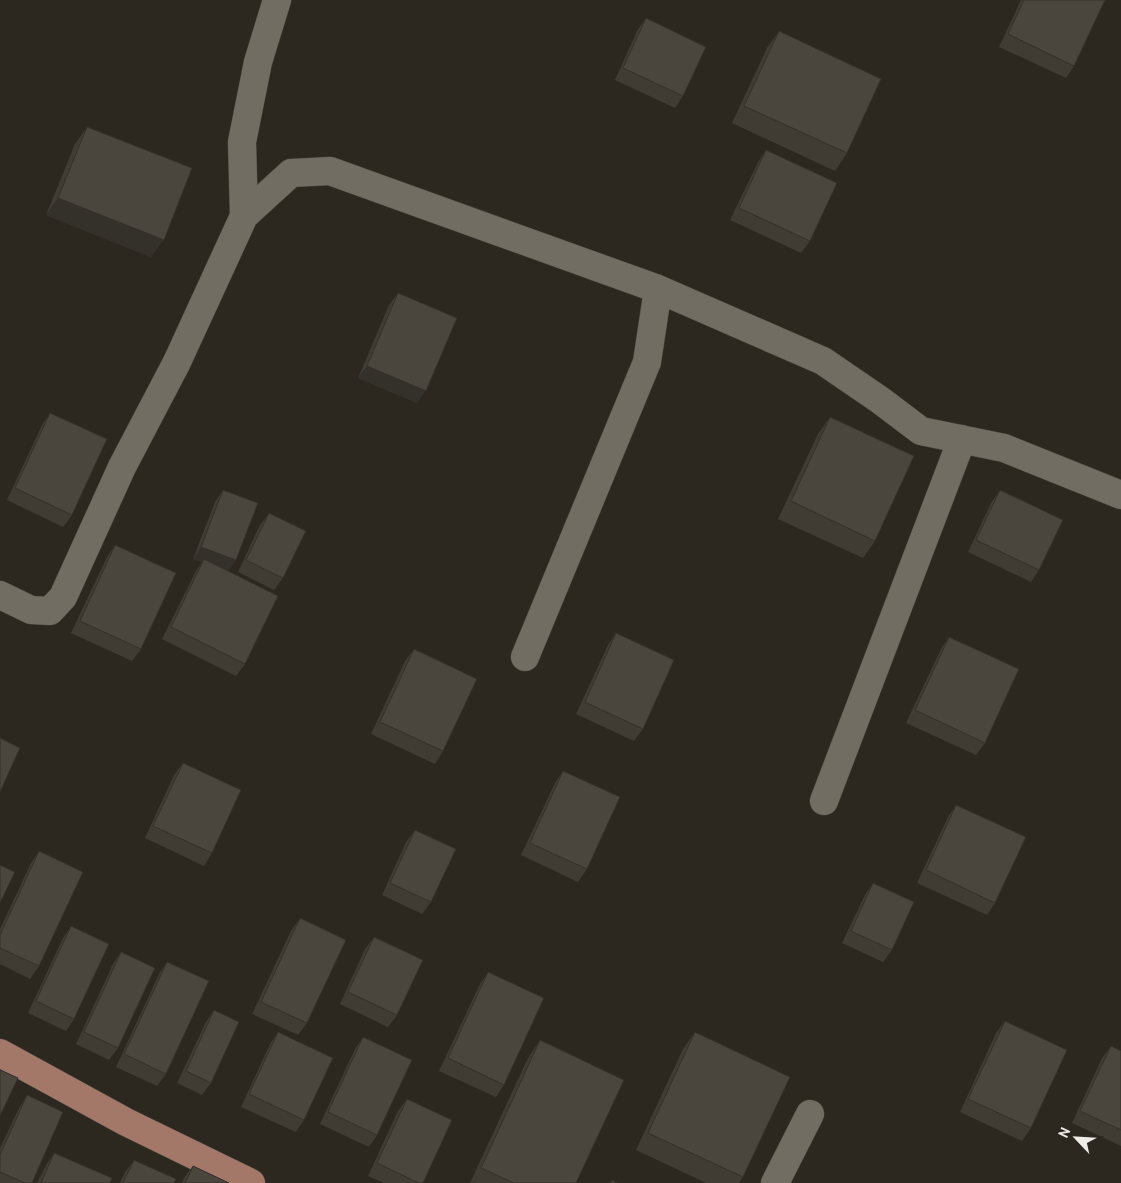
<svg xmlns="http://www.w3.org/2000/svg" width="1121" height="1183" viewBox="0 0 1121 1183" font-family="'PT Sans',sans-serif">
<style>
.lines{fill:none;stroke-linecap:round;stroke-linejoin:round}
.minor-casing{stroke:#48463e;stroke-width:29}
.major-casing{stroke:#48463e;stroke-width:29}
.minor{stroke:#716d63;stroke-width:28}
.major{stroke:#a37868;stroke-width:28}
.wall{fill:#403c34}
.shaded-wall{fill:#34312b}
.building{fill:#4a463d;stroke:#34312b}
</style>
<rect width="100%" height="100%" fill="#2c2820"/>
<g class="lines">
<defs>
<path id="minor" d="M 244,216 L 242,142 L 258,62 L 277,0
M 0,595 L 31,610 L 50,611 L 63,597 L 122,467 L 177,362 L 244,216 L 291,173 L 330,171 L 658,289 L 823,361 L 880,400 L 921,431 L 1004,448 L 1121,495
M 525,657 L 647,362 L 658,289
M 824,801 L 962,439
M 775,1183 L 810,1114"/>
<path id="major" d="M 0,1053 L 126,1122 L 251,1183"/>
</defs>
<!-- minor casing -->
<use href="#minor" class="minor-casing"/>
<!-- major casing -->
<use href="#major" class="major-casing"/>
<!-- minor -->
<use href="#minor" class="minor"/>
<!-- major -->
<use href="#major" class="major"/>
</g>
<!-- wall -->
<path class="wall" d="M 1021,0 L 1105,0 L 1074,66 L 1066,78 L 999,47 Z
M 646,18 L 683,96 L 675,108 L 615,80 L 637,31 Z
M 779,31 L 847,153 L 835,171 L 732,123 L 767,48 Z
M 87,127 L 151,257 L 46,215 L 75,144 Z
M 766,150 L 810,241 L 801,253 L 730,220 L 758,162 Z
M 398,293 L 417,403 L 358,378 L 389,305 Z
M 50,413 L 72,515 L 63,527 L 7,500 L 42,425 Z
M 830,417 L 875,541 L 863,558 L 778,519 L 818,434 Z
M 223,490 L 236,560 L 228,571 L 245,664 L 236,676 L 162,639 L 196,571 L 202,562 L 193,559 L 215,502 Z
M 1000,490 L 1039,570 L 1031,582 L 968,552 L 991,503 Z
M 269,513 L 283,578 L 274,590 L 238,572 L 260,525 Z
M 115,545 L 141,649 L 132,661 L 71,633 L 107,557 Z
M 616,633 L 643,729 L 634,741 L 576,714 L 608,645 Z
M 949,637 L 985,743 L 976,755 L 906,723 L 941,649 Z
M 414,649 L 443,751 L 435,764 L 371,734 L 405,661 Z
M 183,763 L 212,853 L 204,866 L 145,838 L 174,775 Z
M 563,771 L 587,869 L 578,882 L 521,855 L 555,783 Z
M 956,805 L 995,903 L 987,915 L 917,883 L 948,817 Z
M 415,830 L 431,902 L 422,914 L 382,895 L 406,842 Z
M 39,851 L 39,966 L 30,979 L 0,964 L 0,929 L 31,863 Z
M 873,883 L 892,950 L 883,962 L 842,943 L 865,895 Z
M 300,918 L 307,1023 L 298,1035 L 252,1014 L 291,931 Z
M 71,926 L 74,1019 L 66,1031 L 28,1013 L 63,938 Z
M 374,937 L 397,1015 L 388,1027 L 340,1004 L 365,949 Z
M 121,952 L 118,1048 L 109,1060 L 76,1044 L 113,964 Z
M 167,962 L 166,1074 L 157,1086 L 116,1067 L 159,974 Z
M 488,972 L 504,1085 L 496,1097 L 439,1071 L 480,984 Z
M 214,1010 L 211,1083 L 202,1095 L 177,1083 L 206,1022 Z
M 1005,1021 L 1031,1128 L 1022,1141 L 960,1112 L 996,1033 Z
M 278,1032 L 304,1120 L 296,1132 L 241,1107 L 270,1044 Z
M 695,1032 L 743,1177 L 739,1183 L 706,1183 L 636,1150 L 683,1049 Z
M 363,1037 L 377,1135 L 369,1147 L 320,1124 L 355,1049 Z
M 540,1040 L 576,1183 L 470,1183 L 528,1058 Z
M 1111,1046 L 1121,1051 L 1121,1146 L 1072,1123 L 1102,1058 Z
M 27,1095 L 32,1183 L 0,1183 L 0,1148 L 19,1108 Z
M 407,1099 L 423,1183 L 384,1183 L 368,1176 L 398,1111 Z
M 54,1153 L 110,1183 L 37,1183 L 46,1165 Z
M 134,1160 L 174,1183 L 120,1183 L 125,1172 Z
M 193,1166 L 229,1183 L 182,1183 L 184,1178 Z"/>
<!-- shaded-wall -->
<path class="shaded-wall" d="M 58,198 L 164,240 L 151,257 L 46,215 Z
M 367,366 L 426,391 L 417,403 L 358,378 Z
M 201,547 L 236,560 L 228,572 L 204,559 L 202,562 L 193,559 Z"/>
<!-- building -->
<path class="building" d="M 1024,0 L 1105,0 L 1074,66 L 1008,34 Z
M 646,18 L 706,47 L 683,96 L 623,68 Z
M 779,31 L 881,79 L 847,153 L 744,106 Z
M 87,127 L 192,168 L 164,240 L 58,198 Z
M 766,150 L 837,183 L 810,241 L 739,208 Z
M 398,293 L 457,318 L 426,391 L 367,366 Z
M 50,413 L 107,439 L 72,515 L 15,488 Z
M 830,417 L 914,456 L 875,541 L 791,501 Z
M 223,490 L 258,503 L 236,560 L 201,547 Z
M 1000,490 L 1063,520 L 1039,570 L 976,540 Z
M 269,513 L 306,531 L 283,578 L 246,560 Z
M 115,545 L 176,573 L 141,649 L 80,621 Z
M 204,559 L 278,596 L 245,664 L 171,627 Z
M 616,633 L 674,660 L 643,729 L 585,702 Z
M 949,637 L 1019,669 L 985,743 L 915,710 Z
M 414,649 L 477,679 L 443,751 L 380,722 Z
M 0,738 L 20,748 L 0,792 Z
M 183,763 L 241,790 L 212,853 L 153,826 Z
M 563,771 L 620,797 L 587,869 L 530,843 Z
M 956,805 L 1026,837 L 995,903 L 926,870 Z
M 415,830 L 456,849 L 431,902 L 390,883 Z
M 39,851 L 83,872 L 39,966 L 0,948 L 0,935 Z
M 0,865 L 15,872 L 0,903 Z
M 873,883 L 914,902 L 892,950 L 851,931 Z
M 300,918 L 346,940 L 307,1023 L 261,1002 Z
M 71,926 L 109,944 L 74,1019 L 36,1001 Z
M 374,937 L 423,960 L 397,1015 L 348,992 Z
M 121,952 L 155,968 L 118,1048 L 84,1032 Z
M 167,962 L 209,981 L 166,1074 L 124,1054 Z
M 488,972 L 544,998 L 504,1085 L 448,1058 Z
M 214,1010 L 239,1022 L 211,1083 L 186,1071 Z
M 1005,1021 L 1067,1050 L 1031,1128 L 968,1099 Z
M 278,1032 L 333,1058 L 304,1120 L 249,1094 Z
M 695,1032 L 790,1077 L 743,1177 L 648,1133 Z
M 363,1037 L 412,1060 L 377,1135 L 328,1112 Z
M 540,1040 L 624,1080 L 576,1183 L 514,1183 L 481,1168 Z
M 1111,1046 L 1121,1051 L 1121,1130 L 1080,1111 Z
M 0,1070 L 18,1078 L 0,1116 Z
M 27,1095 L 63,1112 L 32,1183 L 25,1183 L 0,1172 L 0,1155 Z
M 407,1099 L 452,1120 L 423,1183 L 419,1183 L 377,1163 Z
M 54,1153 L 112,1178 L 110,1183 L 41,1183 Z
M 134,1160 L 176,1179 L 174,1183 L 123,1183 Z
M 193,1166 L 229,1183 L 185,1183 Z
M 612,1180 L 617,1183 L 610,1183 Z"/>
<!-- north arrow -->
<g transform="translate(1076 1138) rotate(295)" stroke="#2c2820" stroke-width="4" paint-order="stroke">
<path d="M0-4L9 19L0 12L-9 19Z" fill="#eeece6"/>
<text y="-8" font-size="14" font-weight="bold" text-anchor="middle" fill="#eeece6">N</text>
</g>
</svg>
